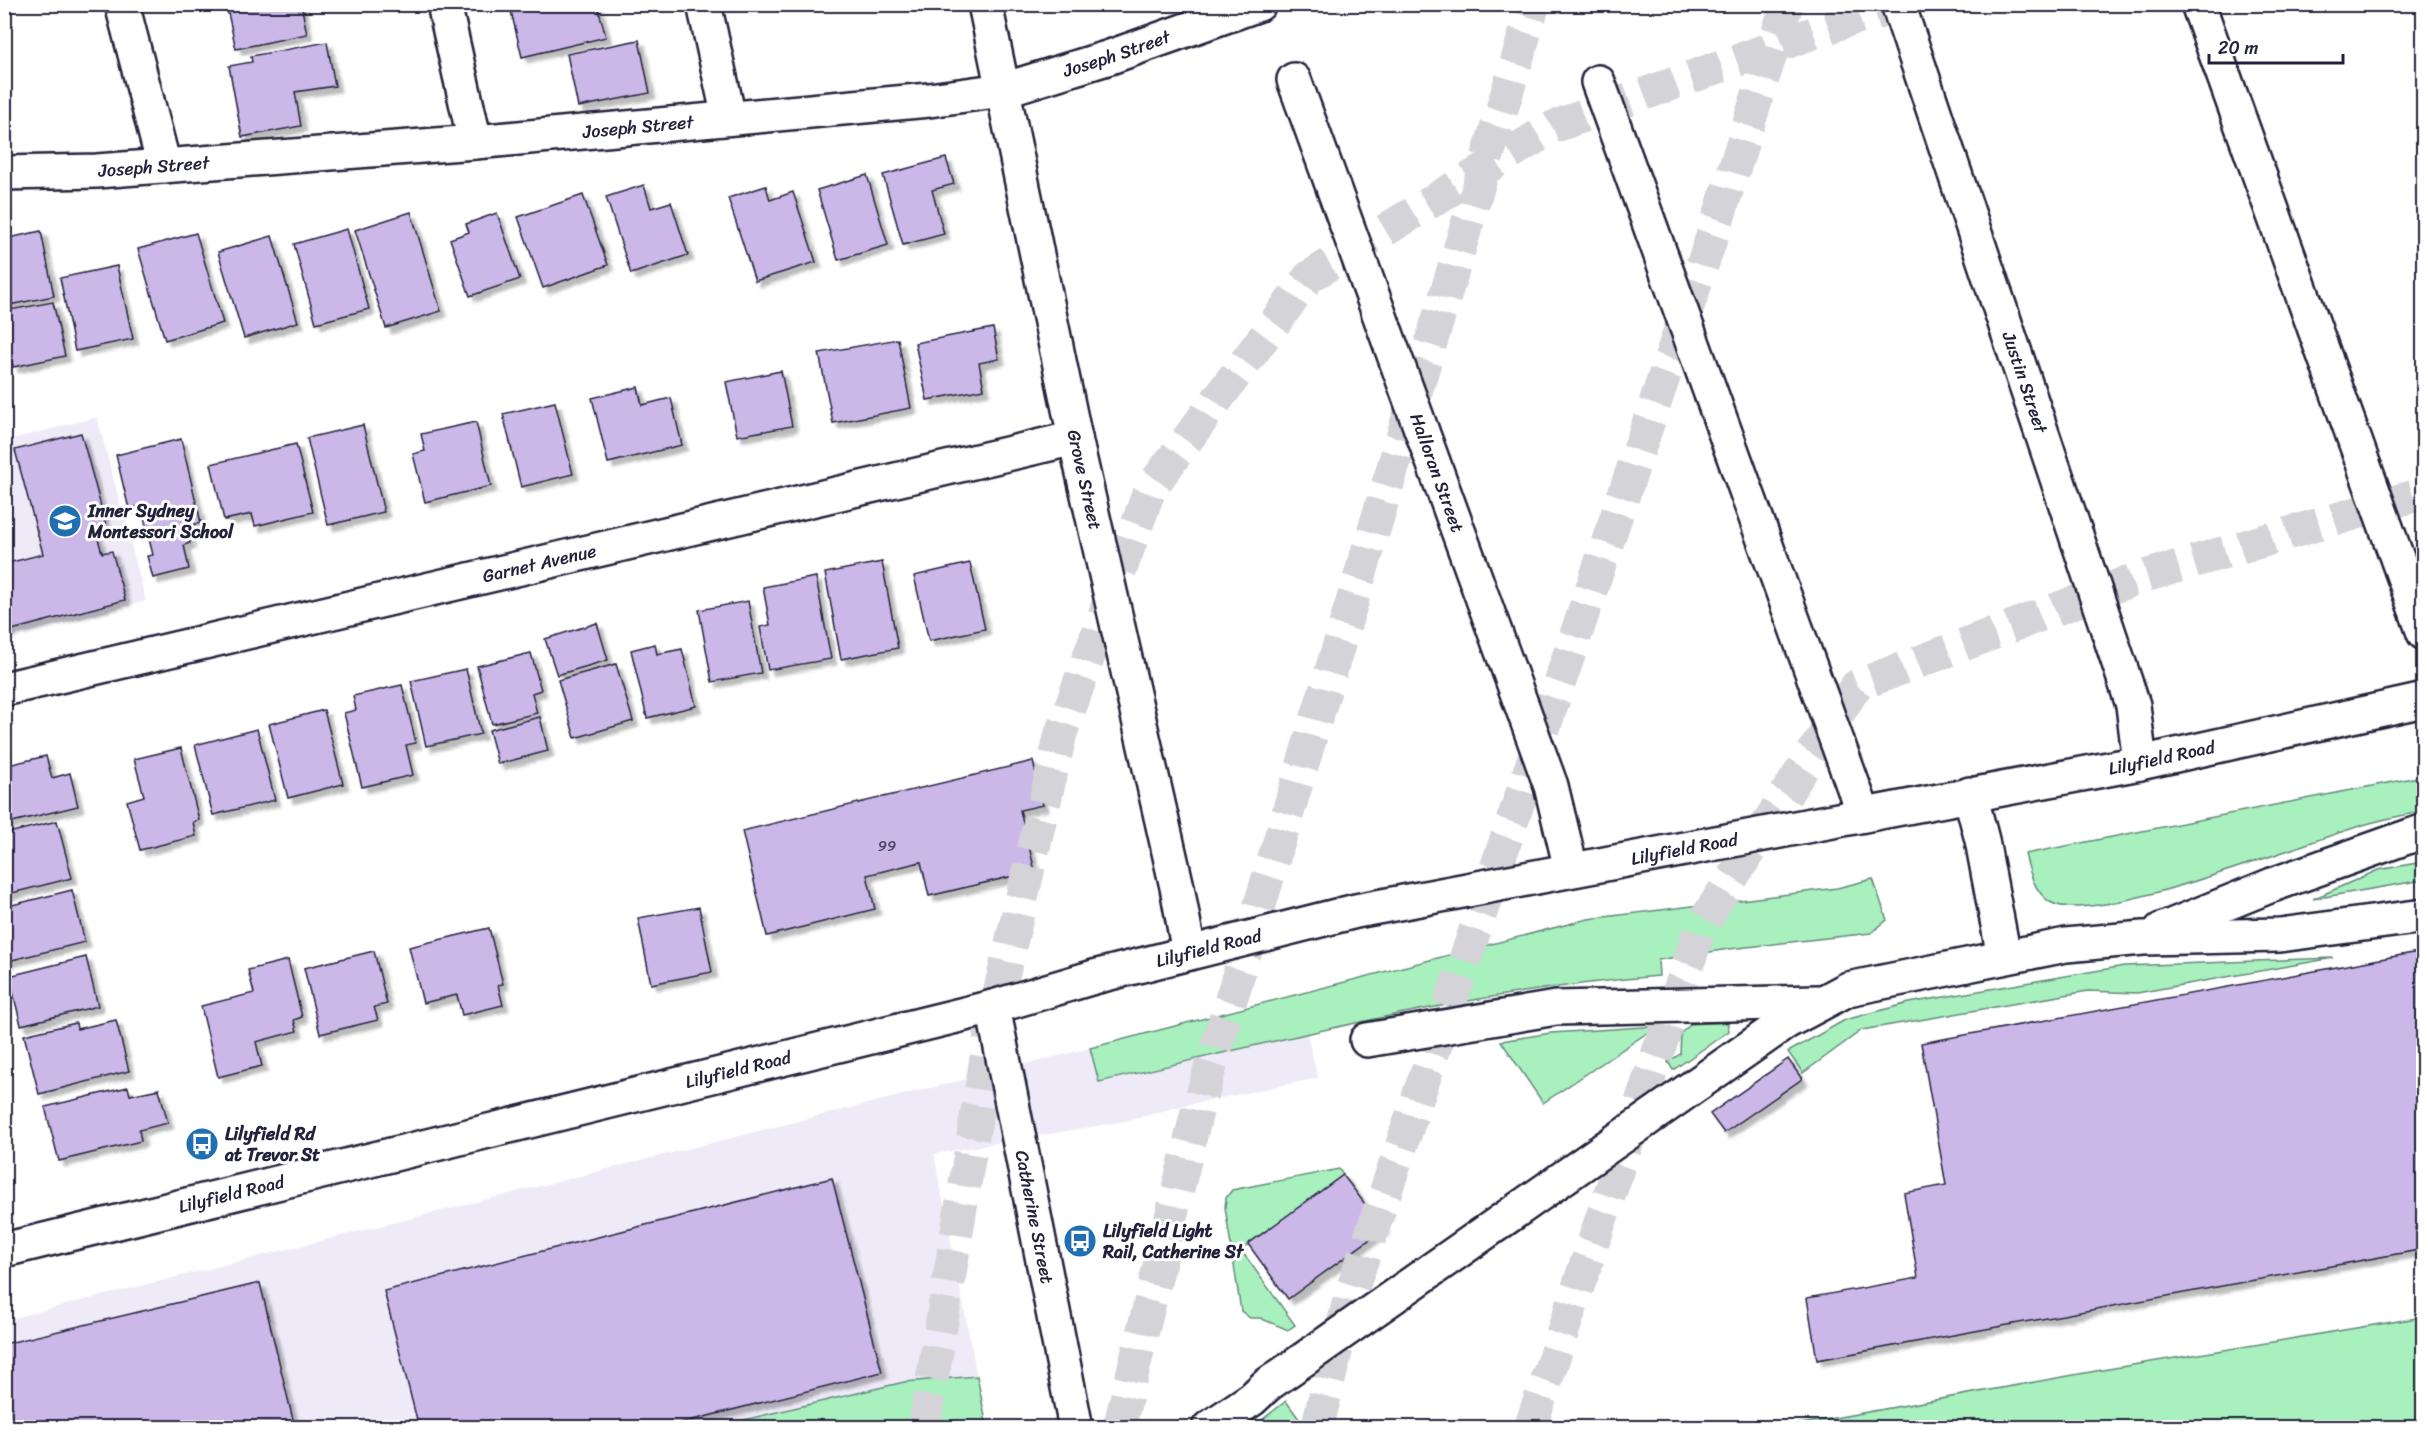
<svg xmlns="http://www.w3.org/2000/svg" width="2428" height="1432" viewBox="0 0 2428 1432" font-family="Sriracha,sans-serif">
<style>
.built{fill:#efeaf8}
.green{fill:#a8f0be;stroke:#65897c;stroke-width:1.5}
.building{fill:#cbb8e9;stroke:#22223b;stroke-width:1.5;filter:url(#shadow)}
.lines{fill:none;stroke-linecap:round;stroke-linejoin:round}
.highway-tunnel{stroke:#d3d3d8;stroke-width:33;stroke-dasharray:33 16;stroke-linecap:butt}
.minor-casing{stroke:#22223b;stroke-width:38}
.major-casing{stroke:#22223b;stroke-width:38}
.minor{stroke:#fff;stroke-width:33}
.major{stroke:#fff;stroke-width:33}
.labels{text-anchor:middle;stroke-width:6;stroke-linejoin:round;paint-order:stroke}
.number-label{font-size:15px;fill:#4c4866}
.street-label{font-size:18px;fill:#22223b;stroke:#fff}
.poi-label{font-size:18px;font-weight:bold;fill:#22223b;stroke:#fff;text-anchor:start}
</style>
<defs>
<filter id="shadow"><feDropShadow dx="5.5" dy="5.5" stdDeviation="1.5" flood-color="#0004"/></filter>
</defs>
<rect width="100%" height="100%" fill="#fff"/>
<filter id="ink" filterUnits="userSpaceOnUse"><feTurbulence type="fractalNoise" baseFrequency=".0167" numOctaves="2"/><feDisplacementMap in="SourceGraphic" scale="12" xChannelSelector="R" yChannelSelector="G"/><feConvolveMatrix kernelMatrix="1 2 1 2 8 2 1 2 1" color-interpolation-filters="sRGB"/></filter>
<g filter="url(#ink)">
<!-- built -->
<path class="built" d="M 97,417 L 146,601 L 5,639 L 5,441 Z
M 1307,1034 L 1318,1078 L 1182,1106 L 1125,1121 L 934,1154 L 977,1376 L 904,1382 L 714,1428 L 5,1428 L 5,1320 L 1090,1048 L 1099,1082 Z"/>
<!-- green -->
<path class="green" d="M 2423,776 L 2423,811 C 2406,815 2387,818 2370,823 C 2313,838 2093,929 2050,902 C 2034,892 2029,870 2025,854 Z
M 2423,862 L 2423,880 L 2313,899 L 2378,870 Z
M 1873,879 L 1887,920 L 1871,933 L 1729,949 L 1658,960 L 1659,976 C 1469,991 1284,1039 1099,1082 L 1090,1048 L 1588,919 L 1837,888 Z
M 2333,958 L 2137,993 L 2088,991 L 1862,1030 L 1803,1073 L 1788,1052 L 1845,1020 L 1909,1003 L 2124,966 Z
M 1727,1022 L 1729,1031 L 1673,1070 L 1668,1062 L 1680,1054 L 1681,1033 L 1691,1024 Z
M 1659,1026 L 1668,1031 L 1671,1040 L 1658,1048 L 1647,1033 L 1543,1103 L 1501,1041 L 1551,1033 Z
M 1339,1169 L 1343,1175 L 1241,1250 L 1295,1325 L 1288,1330 L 1260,1318 L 1250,1318 L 1241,1311 L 1225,1207 L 1226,1198 L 1232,1190 Z
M 2423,1317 L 2423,1427 L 1784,1427 L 2096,1371 Z
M 977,1376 L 987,1427 L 714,1427 L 904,1382 Z
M 1286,1401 L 1305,1427 L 1253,1427 Z"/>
<!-- building -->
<path class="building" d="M 226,4 L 301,4 L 307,34 L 236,49 Z
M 519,4 L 597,4 L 606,37 L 522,57 L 510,7 Z
M 639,40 L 650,93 L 578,107 L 567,54 Z
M 327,42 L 335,86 L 295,92 L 301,126 L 242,137 L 229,66 L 252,62 L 251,56 Z
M 946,158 L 954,184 L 932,190 L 944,234 L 903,245 L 883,175 Z
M 867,175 L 888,245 L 838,260 L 817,190 Z
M 644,185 L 651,208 L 671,202 L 688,255 L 631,274 L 606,197 Z
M 766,186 L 770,200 L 793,192 L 816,262 L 755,281 L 728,198 Z
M 583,195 L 608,265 L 543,288 L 518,217 Z
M 411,212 L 441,311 L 386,328 L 355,230 Z
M 497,213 L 520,279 L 470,296 L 450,239 L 469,232 L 466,224 Z
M 347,229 L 369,309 L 316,323 L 294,244 Z
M 41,231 L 54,296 L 4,306 L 4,239 Z
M 196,233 L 223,323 L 165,340 L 138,249 Z
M 272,236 L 298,322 L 244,338 L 218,252 Z
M 117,266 L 133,339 L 75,351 L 60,278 Z
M 53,302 L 65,356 L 13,367 L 4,328 L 4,311 Z
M 993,328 L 999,359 L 979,363 L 984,389 L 927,400 L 915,343 Z
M 898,339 L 911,408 L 833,423 L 819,353 Z
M 781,371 L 792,426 L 737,436 L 726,382 Z
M 638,387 L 642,405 L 671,398 L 682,445 L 608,463 L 592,398 Z
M 555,402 L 573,474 L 521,487 L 503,414 Z
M 476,422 L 491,486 L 425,502 L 413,454 L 425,451 L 421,434 Z
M 363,425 L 384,512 L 328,525 L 307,438 Z
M 81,433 L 106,525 L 95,528 L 102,553 L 112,551 L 125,600 L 4,632 L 4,564 L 43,554 L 15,450 Z
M 181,439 L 201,523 L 186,526 L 190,543 L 184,545 L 189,569 L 153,578 L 147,556 L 153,555 L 141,506 L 129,509 L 116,455 Z
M 296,444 L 313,512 L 255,526 L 252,514 L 224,520 L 211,464 Z
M 882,562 L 898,648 L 841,659 L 825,573 Z
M 970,563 L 985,629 L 929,641 L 914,576 Z
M 816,577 L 831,659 L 768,670 L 760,627 L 770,625 L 763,587 Z
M 748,601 L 761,673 L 712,682 L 699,610 Z
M 597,623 L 608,660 L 557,675 L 545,639 Z
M 655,644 L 657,654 L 682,649 L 696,706 L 647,718 L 631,650 Z
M 531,653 L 541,690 L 532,693 L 537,713 L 492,724 L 477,666 Z
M 616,664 L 633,721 L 575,738 L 558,680 Z
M 466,669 L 481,734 L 426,746 L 411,681 Z
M 402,685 L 416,743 L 406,745 L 413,775 L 362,787 L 344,713 L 356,710 L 353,696 Z
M 324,710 L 343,784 L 288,798 L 269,724 Z
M 540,717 L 548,751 L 498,764 L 489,730 Z
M 257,729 L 275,800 L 213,815 L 195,745 Z
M 181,748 L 199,820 L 193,822 L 196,836 L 140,850 L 127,801 L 144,796 L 134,759 Z
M 46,756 L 52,778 L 70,773 L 78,806 L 4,824 L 4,766 Z
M 1033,761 L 1043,805 L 1020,810 L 1035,871 L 929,896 L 921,862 L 867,875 L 875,909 L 767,936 L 742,831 Z
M 57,821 L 72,878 L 4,895 L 4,834 Z
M 72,890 L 85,942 L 4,962 L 4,907 Z
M 699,907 L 712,972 L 651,984 L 638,918 Z
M 489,928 L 503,984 L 498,985 L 503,1005 L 462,1015 L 457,995 L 423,1003 L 409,947 Z
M 374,951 L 387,1004 L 374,1007 L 378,1020 L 320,1034 L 304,968 Z
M 2424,951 L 2424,1249 L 1817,1360 L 1807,1298 L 1918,1278 L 1904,1193 L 1946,1185 L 1921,1043 Z
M 86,957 L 98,1006 L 21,1025 L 9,976 Z
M 288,960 L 302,1017 L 294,1020 L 297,1031 L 256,1042 L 262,1066 L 218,1077 L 201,1006 L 254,993 L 248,970 Z
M 116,1020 L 129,1071 L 39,1094 L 24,1035 L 76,1023 L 77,1029 Z
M 1788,1059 L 1802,1079 L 1724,1133 L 1710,1114 Z
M 128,1087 L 130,1095 L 159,1089 L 168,1123 L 139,1130 L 141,1141 L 59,1161 L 45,1107 Z
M 1343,1175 L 1384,1229 L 1288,1299 L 1248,1244 Z
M 832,1178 L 882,1372 L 661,1428 L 419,1428 L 384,1291 Z
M 260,1283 L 295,1428 L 4,1428 L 4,1344 Z"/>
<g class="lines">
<!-- highway-tunnel -->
<path class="highway-tunnel" d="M 924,1428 L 992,1023 L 1061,733 L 1150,489 L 1309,277 L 1553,127 L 1849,20 L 1913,4
M 1119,1428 L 1198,1108 L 1534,4
M 1317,1428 L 1350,1296 L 1720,213 L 1787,4
M 1530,1428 L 1701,926 L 1856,686 L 2135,579 L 2424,493"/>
<defs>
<g id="minor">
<path d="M 122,4 L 164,166"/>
<path d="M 444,4 L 475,142"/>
<path d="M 704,4 L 729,118"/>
<path id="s1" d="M 985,4 L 1075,438 L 1177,887 L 1189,953"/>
<path id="s2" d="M 1898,4 L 2133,705 L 2140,763"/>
<path d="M 2198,4 L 2424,633"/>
<path id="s3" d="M 1294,80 L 1551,786 L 1571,869"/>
<path d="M 1598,82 L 1863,813"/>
<path id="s4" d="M 4,173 L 97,171 L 475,142 L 929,100 L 1003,90 L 1110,57 L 1259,4"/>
<path id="s5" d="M 4,689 L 1075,438"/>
<path d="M 1970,794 L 1982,840 L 2004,957"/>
<path d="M 2161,930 L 2272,885 L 2424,831"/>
<path id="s6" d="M 993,1007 L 1076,1428"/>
<path d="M 1367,1040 L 1556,1008 L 1818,1002"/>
<path d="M 1209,1428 L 1252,1399 L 1267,1385 L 1786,1022 L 1848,989 L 2066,945 L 2143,938 L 2280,935 L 2424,916"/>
</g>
<g id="major">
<path id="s7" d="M 4,1250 L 993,1007 L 1094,977 L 1356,911 L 2140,763 L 2424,700"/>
</g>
</defs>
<!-- minor casing -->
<use href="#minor" class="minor-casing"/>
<!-- major casing -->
<use href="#major" class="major-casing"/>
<!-- minor -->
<use href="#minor" class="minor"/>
<!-- major -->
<use href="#major" class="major"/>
</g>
</g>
<!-- icons -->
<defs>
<symbol id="school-disc" viewBox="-11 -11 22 22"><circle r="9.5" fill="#1f6fb2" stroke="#fff"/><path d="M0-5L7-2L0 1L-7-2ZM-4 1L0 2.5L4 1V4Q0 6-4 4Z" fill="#fff"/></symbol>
<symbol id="bus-disc" viewBox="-11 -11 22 22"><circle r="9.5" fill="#1f6fb2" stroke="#fff"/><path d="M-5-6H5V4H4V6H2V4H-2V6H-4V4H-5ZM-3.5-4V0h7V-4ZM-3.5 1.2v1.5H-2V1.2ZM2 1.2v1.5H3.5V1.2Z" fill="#fff"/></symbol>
</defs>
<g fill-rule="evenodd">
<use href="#school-disc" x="46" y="502" width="38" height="38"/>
<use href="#bus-disc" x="183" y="1125" width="38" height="38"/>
<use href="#bus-disc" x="1061" y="1222" width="38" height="38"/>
</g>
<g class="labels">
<!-- number labels -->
<g class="number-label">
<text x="887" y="851">99</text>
</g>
<!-- street labels -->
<g class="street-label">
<text dy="6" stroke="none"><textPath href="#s4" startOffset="1122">Joseph Street</textPath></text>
<text dy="6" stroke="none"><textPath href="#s4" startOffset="636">Joseph Street</textPath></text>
<text dy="6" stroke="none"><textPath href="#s4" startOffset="150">Joseph Street</textPath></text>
<text dy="6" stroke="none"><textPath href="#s2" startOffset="399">Justin Street</textPath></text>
<text dy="6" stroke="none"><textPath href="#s3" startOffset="418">Halloran Street</textPath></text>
<text dy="6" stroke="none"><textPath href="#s1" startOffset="486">Grove Street</textPath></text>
<text dy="6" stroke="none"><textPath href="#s5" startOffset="550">Garnet Avenue</textPath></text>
<text dy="6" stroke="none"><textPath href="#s7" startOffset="2214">Lilyfield Road</textPath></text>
<text dy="6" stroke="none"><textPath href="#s7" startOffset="1728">Lilyfield Road</textPath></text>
<text dy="6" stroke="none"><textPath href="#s7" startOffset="1242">Lilyfield Road</textPath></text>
<text dy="6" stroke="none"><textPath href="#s7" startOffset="756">Lilyfield Road</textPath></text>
<text dy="6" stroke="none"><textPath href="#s7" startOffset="234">Lilyfield Road</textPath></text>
<text dy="6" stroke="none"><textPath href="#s6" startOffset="214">Catherine Street</textPath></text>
</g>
<!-- poi labels -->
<g class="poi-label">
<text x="88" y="517">Inner Sydney<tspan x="88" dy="21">Montessori School</tspan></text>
<text x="225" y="1140">Lilyfield Rd<tspan x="225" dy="21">at Trevor St</tspan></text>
<text x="1103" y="1237">Lilyfield Light<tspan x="1103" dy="21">Rail, Catherine St</tspan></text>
</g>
</g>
<!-- margin -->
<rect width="2428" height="1432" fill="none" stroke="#fff" stroke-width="24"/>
<rect x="12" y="12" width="2404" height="1408" fill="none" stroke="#22223b" stroke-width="2" filter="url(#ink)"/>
<!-- scale -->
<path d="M2209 54v9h134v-9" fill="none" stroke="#22223b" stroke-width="3"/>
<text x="2218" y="54" font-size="18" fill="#22223b" stroke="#ffffff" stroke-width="4.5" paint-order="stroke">20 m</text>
</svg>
